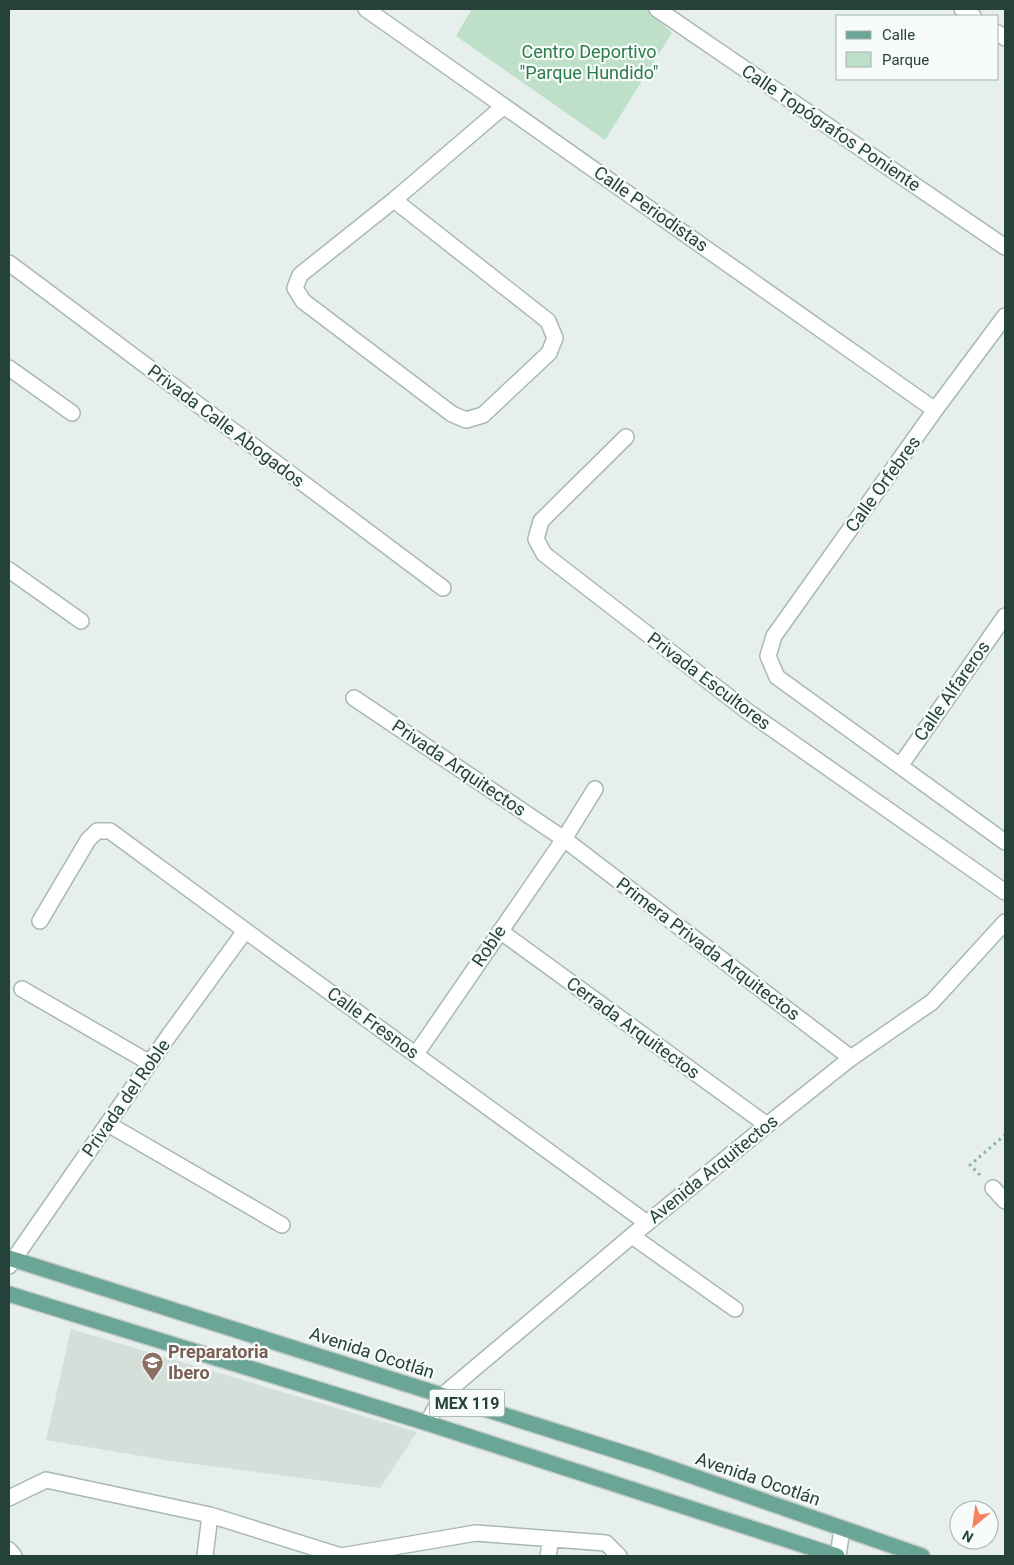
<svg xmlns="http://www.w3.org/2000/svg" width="1014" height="1565" viewBox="0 0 1014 1565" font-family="Roboto,sans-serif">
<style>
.built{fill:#d4dfda}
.green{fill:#bfe0c8}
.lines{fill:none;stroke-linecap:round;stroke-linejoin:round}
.minor-casing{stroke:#a8b8b2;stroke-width:18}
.tertiary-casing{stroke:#a8b8b2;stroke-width:18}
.primary-casing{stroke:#c2cac8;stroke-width:18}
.path{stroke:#86b3a5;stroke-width:3;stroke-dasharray:2.5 4;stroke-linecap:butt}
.minor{stroke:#fff;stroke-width:15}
.tertiary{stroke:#fff;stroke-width:15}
.primary{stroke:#6aa596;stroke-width:15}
.labels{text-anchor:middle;stroke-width:4.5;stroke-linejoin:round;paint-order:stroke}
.shield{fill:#f7fbf9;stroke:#637a73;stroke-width:1}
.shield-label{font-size:16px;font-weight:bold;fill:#24423a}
.park-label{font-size:18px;fill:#2d7a4b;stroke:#f7fbf9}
.street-label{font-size:18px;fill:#24423a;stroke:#f7fbf9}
.education-label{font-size:18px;font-weight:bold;fill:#785e54;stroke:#f7fbf9;text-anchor:start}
</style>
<rect width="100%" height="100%" fill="#e6efeb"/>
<!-- built -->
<path class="built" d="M 71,1329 L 417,1432 L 380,1488 L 171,1461 L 46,1440 Z"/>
<!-- green -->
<path class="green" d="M 472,9 L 646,9 L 672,33 L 605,140 L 456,36 Z"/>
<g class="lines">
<defs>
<path id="minor" d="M 366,9 L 935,410
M 657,9 L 1005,247
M 962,9 L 973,16
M 998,33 L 1005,38
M 394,200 L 548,321 L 555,338 L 549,353 L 483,415 L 466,420 L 452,414 L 303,301 L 295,288 L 300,275 L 394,200 L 504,106
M 9,263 L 443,588
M 1005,316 L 935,410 L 774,636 L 768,656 L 777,677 L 1005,842
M 9,368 L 72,413
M 626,437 L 541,521 L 536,539 L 544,554 L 747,711 L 1005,892
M 9,570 L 81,621
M 354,698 L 564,839 L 851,1058
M 900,766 L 1005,616
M 40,921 L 88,840 L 97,831 L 110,831 C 288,963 468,1092 647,1223
M 500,931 L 767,1125
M 22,989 L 150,1063
M 416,1054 L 564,839 L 595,789
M 108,1124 L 282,1225
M 993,1188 L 1005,1201
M 632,1236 L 735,1309
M 9,1266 L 170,1034 L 245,931
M 9,1498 L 46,1480 L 210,1515 L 205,1556
M 210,1515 L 341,1556 L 476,1533 L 606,1543 L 619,1556
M 9,1550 L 14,1556
M 548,1556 L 551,1539
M 838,1556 L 842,1529"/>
<path id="tertiary" d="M 427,1423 L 443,1395 L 647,1223 L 767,1125 L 851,1058 L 932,1002 L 1005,922"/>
<path id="primary" d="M 9,1258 L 649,1461 L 922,1556
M 9,1294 L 427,1423 L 837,1556"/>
</defs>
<!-- minor casing -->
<use href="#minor" class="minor-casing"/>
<!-- tertiary casing -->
<use href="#tertiary" class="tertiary-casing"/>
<!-- primary casing -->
<use href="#primary" class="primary-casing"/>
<!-- path -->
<path class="path" d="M 980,1175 L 970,1165 L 1005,1135"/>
<!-- minor -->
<use href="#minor" class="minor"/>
<!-- tertiary -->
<use href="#tertiary" class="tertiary"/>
<!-- primary -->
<use href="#primary" class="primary"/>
</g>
<!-- icons -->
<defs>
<symbol id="university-pin" viewBox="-11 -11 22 30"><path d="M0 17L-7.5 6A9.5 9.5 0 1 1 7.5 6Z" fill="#8d6e63" stroke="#f7fbf9"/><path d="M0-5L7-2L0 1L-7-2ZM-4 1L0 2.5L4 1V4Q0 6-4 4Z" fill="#fff"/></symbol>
</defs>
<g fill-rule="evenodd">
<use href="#university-pin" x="140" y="1350" width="25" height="34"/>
</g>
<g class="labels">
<!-- shield labels -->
<rect class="shield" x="429.5" y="1389.5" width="75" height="27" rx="4"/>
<g class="shield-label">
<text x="467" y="1409">MEX 119</text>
</g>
<!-- park labels -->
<g class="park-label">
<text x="589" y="58">Centro Deportivo<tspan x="589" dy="21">"Parque Hundido"</tspan></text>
</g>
<!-- street labels -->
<g class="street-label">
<text transform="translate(831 128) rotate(34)" y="6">Calle Topógrafos Poniente</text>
<text transform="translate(651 209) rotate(35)" y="6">Calle Periodistas</text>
<text transform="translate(226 426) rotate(37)" y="6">Privada Calle Abogados</text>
<text transform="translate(883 484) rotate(-54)" y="6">Calle Orfebres</text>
<text transform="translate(709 681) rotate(37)" y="6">Privada Escultores</text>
<text transform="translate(952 691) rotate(-55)" y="6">Calle Alfareros</text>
<text transform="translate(459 768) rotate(34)" y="6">Privada Arquitectos</text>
<text transform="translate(489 946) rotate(-56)" y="6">Roble</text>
<text transform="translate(708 949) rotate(37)" y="6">Primera Privada Arquitectos</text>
<text transform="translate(373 1023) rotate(36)" y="6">Calle Fresnos</text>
<text transform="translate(633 1028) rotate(36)" y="6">Cerrada Arquitectos</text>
<text transform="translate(126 1098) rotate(-55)" y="6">Privada del Roble</text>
<text transform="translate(713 1169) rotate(-39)" y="6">Avenida Arquitectos</text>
<text transform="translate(372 1353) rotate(18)" y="6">Avenida Ocotlán</text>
<text transform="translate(758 1479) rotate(19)" y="6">Avenida Ocotlán</text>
</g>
<!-- education labels -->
<g class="education-label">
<text x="168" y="1358">Preparatoria<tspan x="168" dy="21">Ibero</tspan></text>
</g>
</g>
<!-- border -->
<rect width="1014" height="1565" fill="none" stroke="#24423a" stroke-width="20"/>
<!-- legend -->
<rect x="836" y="15" width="162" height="65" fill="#f7fbf9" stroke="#a3b1ad"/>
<rect x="846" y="31" width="25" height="8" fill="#6aa596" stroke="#a3b1ad"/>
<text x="882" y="40" font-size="15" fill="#24423a">Calle</text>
<rect x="846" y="52" width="25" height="15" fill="#bfe0c8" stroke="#a3b1ad"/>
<text x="882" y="65" font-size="15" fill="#24423a">Parque</text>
<!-- north arrow -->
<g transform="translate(974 1525) rotate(209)"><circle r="24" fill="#f7fbf9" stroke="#a3b1ad"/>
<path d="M0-4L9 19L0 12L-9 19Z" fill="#f4845f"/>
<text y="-8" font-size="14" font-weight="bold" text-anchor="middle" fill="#24423a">N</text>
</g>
</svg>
